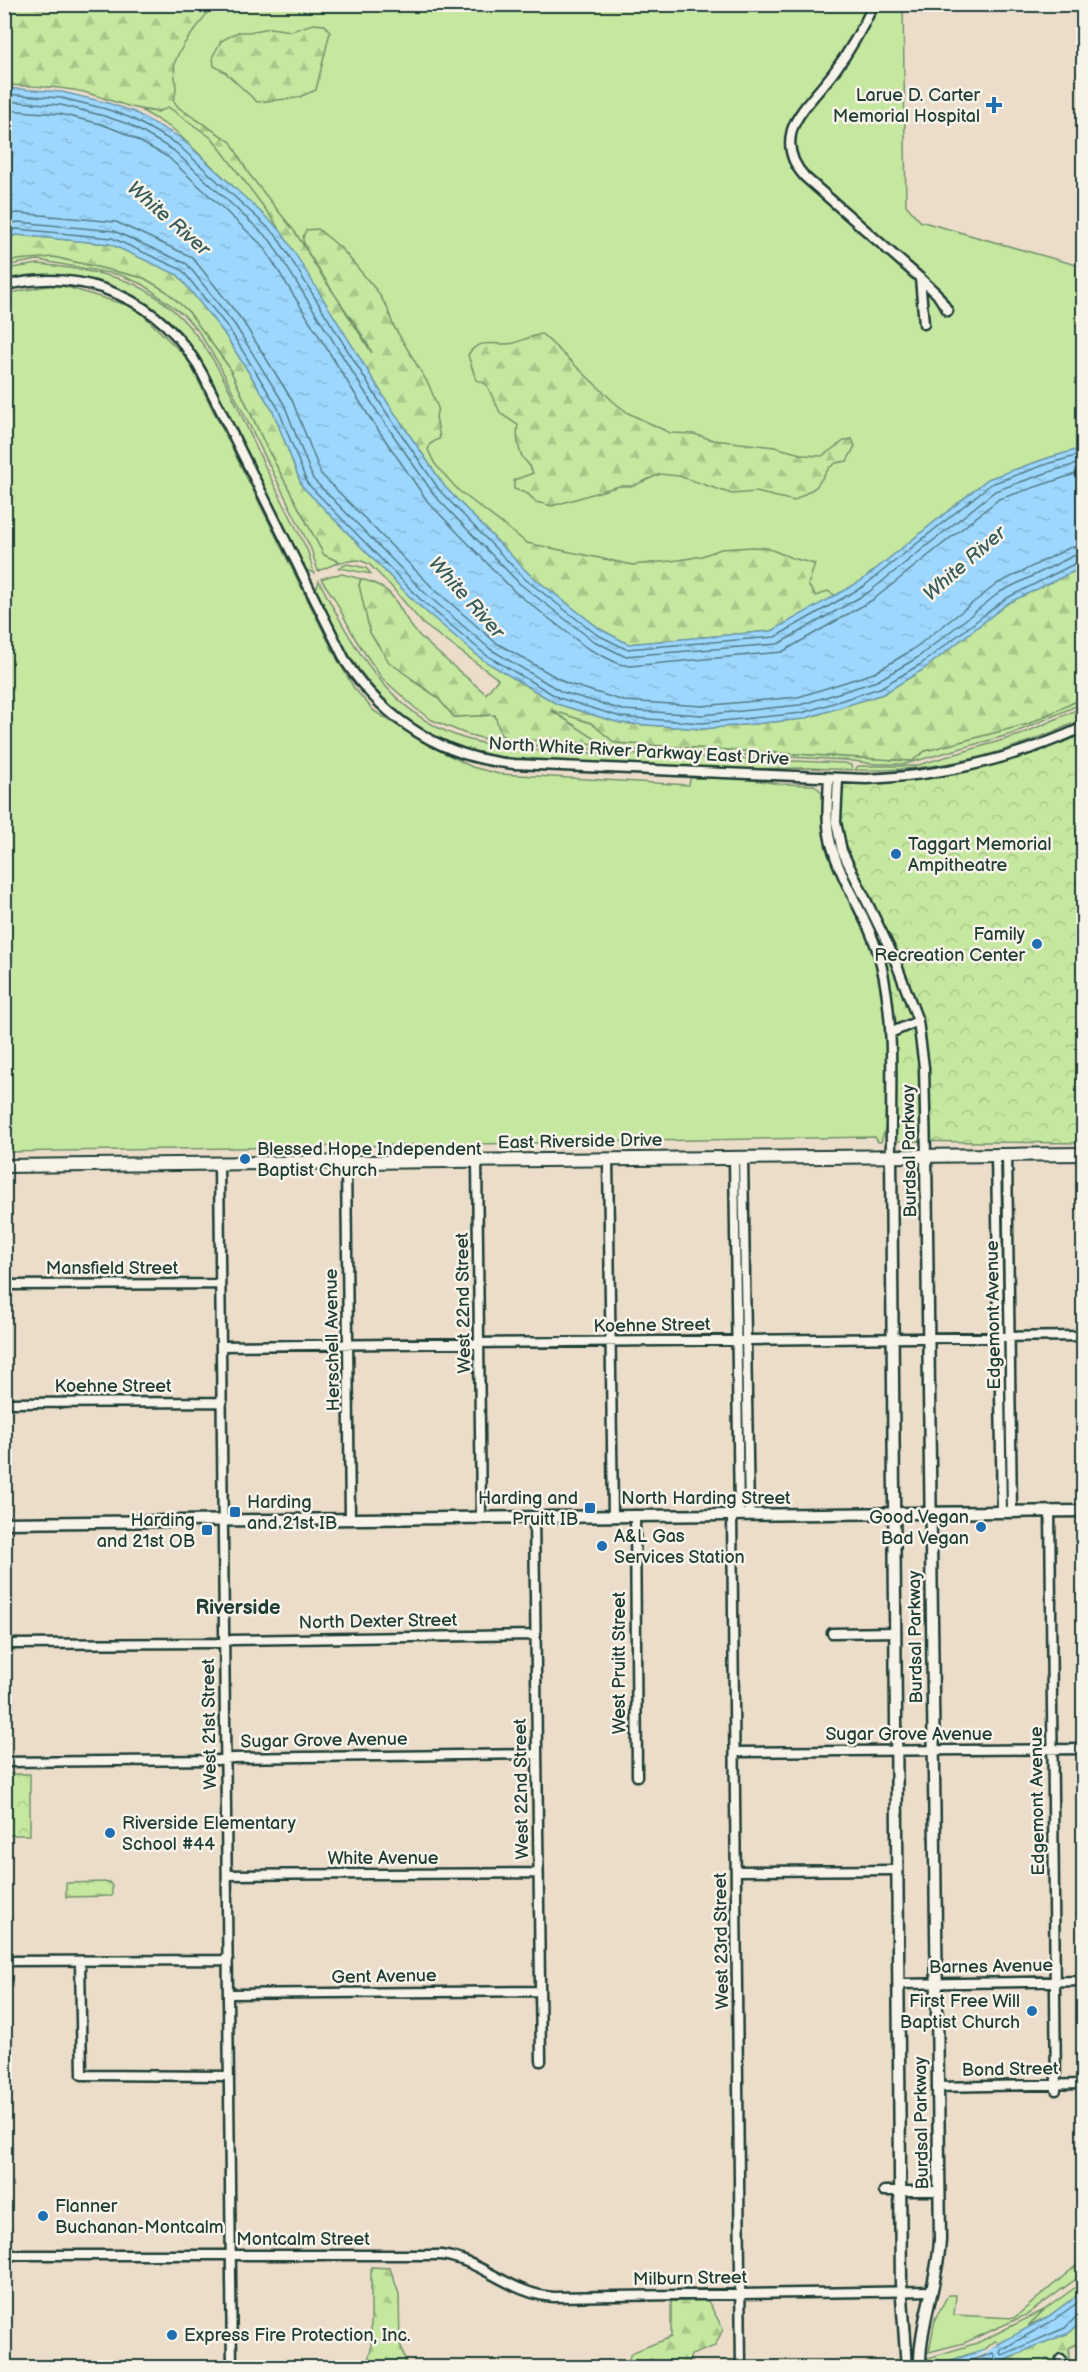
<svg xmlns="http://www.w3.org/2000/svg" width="1088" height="2372" viewBox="0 0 1088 2372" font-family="'Balsamiq Sans',sans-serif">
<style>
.grass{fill:#c5e7a0;stroke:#72926a;stroke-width:1.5}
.forest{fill:url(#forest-firs);stroke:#72926a;stroke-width:1.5}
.park{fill:url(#park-crowns);stroke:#72926a;stroke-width:1.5}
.water{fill:url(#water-ripples);stroke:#6b99ad;stroke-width:1.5}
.pier{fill:#ecddca}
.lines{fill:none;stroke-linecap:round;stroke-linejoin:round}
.shore{stroke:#527b85;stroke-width:1.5}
.minor-casing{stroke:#1f3d34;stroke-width:13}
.tertiary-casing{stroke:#1f3d34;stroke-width:15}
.secondary-casing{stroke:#1f3d34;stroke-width:16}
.minor{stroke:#f7f3e8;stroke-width:8}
.tertiary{stroke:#f7f3e8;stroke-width:10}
.secondary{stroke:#f7f3e8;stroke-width:12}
.poi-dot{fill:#1f6fb2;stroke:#f7f3e8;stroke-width:2}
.labels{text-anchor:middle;stroke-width:5;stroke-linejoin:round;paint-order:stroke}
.poi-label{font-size:18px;fill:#1f3d34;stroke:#f7f3e8;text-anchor:start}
.street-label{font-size:18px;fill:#1f3d34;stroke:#f7f3e8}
.water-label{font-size:20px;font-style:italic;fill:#385c5c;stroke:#f7f3e8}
.neighbourhood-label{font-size:20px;font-weight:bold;fill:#1f3d34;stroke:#f7f3e8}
</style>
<defs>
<pattern id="forest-firs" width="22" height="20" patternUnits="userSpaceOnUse" patternTransform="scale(1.5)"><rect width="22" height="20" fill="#c5e7a0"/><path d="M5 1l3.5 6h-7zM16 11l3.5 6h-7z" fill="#a9c78a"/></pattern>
<pattern id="park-crowns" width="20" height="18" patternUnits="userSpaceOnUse" patternTransform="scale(1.5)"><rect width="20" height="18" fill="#c5e7a0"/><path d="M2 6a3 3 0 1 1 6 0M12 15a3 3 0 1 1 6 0" fill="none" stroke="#a9c78a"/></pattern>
<pattern id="water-ripples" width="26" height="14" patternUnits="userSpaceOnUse" patternTransform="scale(1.5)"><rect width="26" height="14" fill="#9ed7fe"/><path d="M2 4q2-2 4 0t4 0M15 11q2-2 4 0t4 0" fill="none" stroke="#88b9da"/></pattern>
</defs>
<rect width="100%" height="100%" fill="#ecddca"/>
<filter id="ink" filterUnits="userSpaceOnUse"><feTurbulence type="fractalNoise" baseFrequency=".0167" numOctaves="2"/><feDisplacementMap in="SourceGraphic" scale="12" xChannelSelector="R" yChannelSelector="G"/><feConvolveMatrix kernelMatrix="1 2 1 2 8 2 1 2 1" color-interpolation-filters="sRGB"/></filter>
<g filter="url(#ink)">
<!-- grass -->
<path class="grass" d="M 5,5 L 903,5 L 906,205 L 920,221 L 1076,265 L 1083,265 L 1083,448 L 1048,458 L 988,479 L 861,581 L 813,610 L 579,591 L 445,487 L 235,188 L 173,129 L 141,110 L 159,112 Z
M 34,257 L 54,257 L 144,278 L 166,291 L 189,312 L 229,367 L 266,446 L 324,555 L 340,562 L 318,571 L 311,549 L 219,364 L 198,331 L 184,315 L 144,285 L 120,275 L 38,260 L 5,266 L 4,261 Z
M 39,264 C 65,267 113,274 136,285 C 205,318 231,394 261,458 C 276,490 293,520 308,552 L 314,573 L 306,570 L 205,368 C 163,292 87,262 5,280 L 5,269 Z
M 57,284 L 136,308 L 187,358 L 337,659 L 354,688 L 374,711 L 422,741 L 472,767 L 499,774 L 689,785 L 690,778 L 740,778 L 780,784 L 814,785 L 823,793 L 826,832 L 873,943 L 886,1005 L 886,1126 L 881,1142 L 878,1142 L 875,1137 L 5,1152 L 5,294 Z
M 347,564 L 366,568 L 371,574 L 339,568 Z
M 342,574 L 361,579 L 359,585 L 364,601 L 413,681 L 437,697 L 454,717 L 495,715 L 501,735 L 601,744 L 548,709 L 585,713 L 615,743 L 911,761 L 925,751 L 1028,724 L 1083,698 L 1083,703 L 1012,734 L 905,764 L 875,764 L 846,760 L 691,752 L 558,748 L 493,741 L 466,734 L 432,720 L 415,708 L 381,677 L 356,640 L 334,598 L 321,579 L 333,575 Z
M 319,581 C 352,644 388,713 460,737 C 486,746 515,748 542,751 L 845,763 L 851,765 L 852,770 L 810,768 L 745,769 L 517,759 C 412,749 354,683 316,590 Z
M 1083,707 L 1083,719 C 1004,755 942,772 855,770 L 858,766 L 915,766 L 1020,735 Z
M 1083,2255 L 1083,2274 L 1028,2314 L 964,2343 L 929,2352 L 935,2319 L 948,2295 L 956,2295 L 954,2315 L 1014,2318 L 1078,2264 Z
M 1044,2310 L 1029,2325 L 1032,2326 L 995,2346 L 998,2343 L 995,2341 L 985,2349 L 927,2368 L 928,2358 L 977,2343 Z"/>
<!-- forest -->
<path class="forest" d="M 5,5 L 211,5 C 203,25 182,40 175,62 C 172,75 180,88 173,100 L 179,108 L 231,142 L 249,174 L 295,232 L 372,353 C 362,327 304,259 303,239 C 303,236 305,233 306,230 L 318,229 L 341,248 L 377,291 L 387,307 L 393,325 L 429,385 L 438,408 L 436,416 L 440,438 L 430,444 L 428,450 L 435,464 L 458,490 L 527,543 L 633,565 L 679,560 L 702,556 L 721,549 L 752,547 L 767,548 L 792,558 L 815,564 L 808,585 L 816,596 L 828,591 L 836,596 L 772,631 L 628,644 L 600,629 L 529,574 L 445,487 L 389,405 L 272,218 L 213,139 L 168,107 C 154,121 99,94 79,91 C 55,86 29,86 5,85 Z
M 313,24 L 325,25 L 330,32 L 316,90 L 297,98 L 257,102 L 225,72 L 214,66 L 213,56 L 221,41 L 238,32 L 249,32 L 270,28 L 291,31 Z
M 17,235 L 110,244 L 178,275 L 224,333 L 273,411 L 302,486 L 416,603 L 483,660 L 557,704 L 620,723 L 703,729 L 803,719 L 883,694 L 924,669 L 1008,603 L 1083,567 L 1083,698 L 1028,724 L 925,751 L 912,761 L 615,743 L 591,723 L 551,710 L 603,744 L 508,739 L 501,735 L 495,715 L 454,717 L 437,697 L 389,662 L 370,633 L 359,585 L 361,579 C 400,589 395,608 416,632 C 437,654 463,674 486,694 L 498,679 L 423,624 L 390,585 L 369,564 L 359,560 L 340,562 L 324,555 L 266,446 L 229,367 L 189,312 L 166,291 L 144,278 L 54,257 L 5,261 L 4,239 Z
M 542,334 L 615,403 L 628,413 L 670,433 L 694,434 L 713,440 L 775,447 L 804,455 L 822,456 L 844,441 L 852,439 L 855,446 L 847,461 L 836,463 L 829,468 L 816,487 L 794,501 L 756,492 L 732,494 L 679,476 L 660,474 L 633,486 L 619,486 L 552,506 L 536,502 L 528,494 L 514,489 L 514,480 L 533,473 C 529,461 525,463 522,456 C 518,449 516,432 518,425 L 501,414 L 486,384 L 476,380 L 468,355 C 471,350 474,347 479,345 C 489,341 503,346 514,343 C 523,340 532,336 542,334 Z
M 371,2267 L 390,2268 L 399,2294 L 400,2343 L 407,2367 L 366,2367 L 371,2350 Z
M 1083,2282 L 1083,2291 L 1049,2316 L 1028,2326 L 1044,2310 Z
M 671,2301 L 708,2301 L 723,2329 L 715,2346 L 691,2355 L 687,2367 L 626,2367 L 631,2353 L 671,2337 Z
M 1083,2320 L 1083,2332 L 1078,2336 L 1080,2342 L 1069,2348 L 1069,2367 L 991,2368 L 1030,2348 L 1069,2333 Z"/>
<!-- park -->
<path class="park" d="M 1083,727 L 1083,1143 L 896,1141 L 893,1002 L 836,846 L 838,784 L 982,763 Z
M 5,1774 L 30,1774 L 30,1835 L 5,1835 Z
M 109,1882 L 112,1886 L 112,1896 L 66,1897 L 66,1883 Z"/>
<!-- water -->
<path class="water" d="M 4,88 L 62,92 L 108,103 L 134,112 L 181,138 L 281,231 L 389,405 L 445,487 L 529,574 L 600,629 L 628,644 L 772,631 L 861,581 L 988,479 L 1048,458 L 1083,448 L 1083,567 L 1008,603 L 924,669 L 883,694 L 803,719 L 703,729 L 620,723 L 557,704 L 483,660 L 416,603 L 302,486 L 273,411 L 224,333 L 178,275 L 110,244 L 17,235 L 5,239 Z
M 1083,2291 L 1083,2320 L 1069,2333 L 1030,2348 L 991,2367 L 929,2368 L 995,2346 L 1049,2316 Z"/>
<!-- pier -->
<path class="pier" d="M 996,2342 L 998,2343 L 969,2367 L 963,2367 Z"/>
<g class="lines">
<!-- shore -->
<path class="shore" d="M 4,94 L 62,98 L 106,109 L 131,118 L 177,144 L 276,235 L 384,409 L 440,491 L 525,579 L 596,634 L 626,649 L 775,637 L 864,586 L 991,484 L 1050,463 L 1084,454
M 4,101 L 61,105 L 104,116 L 128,124 L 173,150 L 270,240 L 378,413 L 435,496 L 520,584 L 592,640 L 624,656 L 778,644 L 869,592 L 995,491 L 1052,471 L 1084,462
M 4,110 L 60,114 L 101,124 L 124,133 L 168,157 L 263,246 L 370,418 L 428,502 L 515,592 L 587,648 L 619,664 L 630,666 L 782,652 L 874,599 L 999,499 L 1084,471
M 4,215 L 18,213 L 116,222 L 192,257 L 242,320 L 292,400 L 321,474 L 432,587 L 495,642 L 566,683 L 624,701 L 702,706 L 798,697 L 874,673 L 912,650 L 997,584 L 1069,548 L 1084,545
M 4,225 L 18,222 L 114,231 L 187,264 L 235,325 L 284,404 L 313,479 L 425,593 L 490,649 L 562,692 L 623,710 L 702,715 L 800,705 L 877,681 L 917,658 L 1000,592 L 1073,556 L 1084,554
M 4,233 L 17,229 L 112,238 L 182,270 L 229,329 L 278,408 L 307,483 L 420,599 L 486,655 L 559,698 L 621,717 L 702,723 L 802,713 L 880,688 L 921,664 L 1005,599 L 1076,563 L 1084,561
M 1084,2298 L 1052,2321 L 1001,2350 L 1000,2353 L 1002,2355 L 1065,2328 L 1076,2317 L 1084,2315
M 948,2368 L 993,2353 L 995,2357 L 990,2363 L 989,2368"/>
<defs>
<path id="minor" d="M 874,4 C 863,27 851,49 836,69 C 824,87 798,110 792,130 C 787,148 793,164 805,177 L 920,278 L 924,324
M 920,278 L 937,294 L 948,311
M 4,286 C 84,265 164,301 202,373 L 346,662 C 385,721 444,758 514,764 L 866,779 C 942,776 1014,759 1084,727
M 829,778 C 828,801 825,825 832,847 C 843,887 871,921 881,964 C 896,1027 890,1093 891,1156
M 838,778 L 836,822 L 842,851 L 893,955 L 918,1021 L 924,1067 L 926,1156
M 890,1033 L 918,1021
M 996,1155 L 1002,1512
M 1007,1155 L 1012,1512
M 734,1158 L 739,1515
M 743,1158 L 749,1515
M 608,1159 L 613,1515
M 477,1161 L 481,1517
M 346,1162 L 350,1518
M 219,1165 L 232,2368
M 4,1285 L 220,1284
M 221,1346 L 1084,1336
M 4,1403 L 222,1402
M 1050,1511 L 1056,2090
M 635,1515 L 637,1776
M 732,1515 L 741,2368
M 534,1516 L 541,2061
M 832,1633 L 896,1632
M 4,1644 L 217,1643 L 232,1640 L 536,1635
M 735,1752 L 1084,1749
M 4,1762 L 218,1760 L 233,1758 L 537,1754
M 736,1871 L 898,1870
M 227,1875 L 538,1873
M 4,1961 L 228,1960
M 80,1961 L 82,2075 L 229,2076
M 899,1984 L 1084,1981
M 228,1994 L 539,1991
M 937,2087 L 1084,2084
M 884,2191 L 939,2191
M 4,2255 L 441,2255 C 482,2260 512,2295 554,2297 L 932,2291
M 1061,2359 L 1062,2368"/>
<path id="tertiary" d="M 891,1156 L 901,2283 L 907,2368
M 4,1523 L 1084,1511
M 920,2368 C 919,2323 938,2283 940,2239 L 926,1156"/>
<path id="secondary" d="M 4,1166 L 1084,1154"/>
</defs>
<!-- minor casing -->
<use href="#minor" class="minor-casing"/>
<!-- tertiary casing -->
<use href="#tertiary" class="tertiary-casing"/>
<!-- secondary casing -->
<use href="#secondary" class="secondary-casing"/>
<!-- minor -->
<use href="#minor" class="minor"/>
<!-- tertiary -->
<use href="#tertiary" class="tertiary"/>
<!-- secondary -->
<use href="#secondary" class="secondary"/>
</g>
</g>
<!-- markers -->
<g class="poi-dot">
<path d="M991 96h6v6h6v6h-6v6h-6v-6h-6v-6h6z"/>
<circle cx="896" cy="854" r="6"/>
<circle cx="1037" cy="944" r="6"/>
<circle cx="245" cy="1159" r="6"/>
<rect x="584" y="1502" width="12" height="12" rx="3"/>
<rect x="229" y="1506" width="12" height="12" rx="3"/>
<circle cx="981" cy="1527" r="6"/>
<rect x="201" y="1524" width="12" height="12" rx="3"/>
<circle cx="602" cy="1546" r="6"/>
<circle cx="110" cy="1833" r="6"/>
<circle cx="1032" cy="2011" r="6"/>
<circle cx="43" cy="2216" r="6"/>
<circle cx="172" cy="2335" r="6"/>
</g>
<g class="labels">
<!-- poi labels -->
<g class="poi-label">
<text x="980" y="101" text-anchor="end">Larue D. Carter<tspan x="980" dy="21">Memorial Hospital</tspan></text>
<text x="908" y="850">Taggart Memorial<tspan x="908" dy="21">Ampitheatre</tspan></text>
<text x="1025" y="940" text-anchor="end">Family<tspan x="1025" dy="21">Recreation Center</tspan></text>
<text x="257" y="1155">Blessed Hope Independent<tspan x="257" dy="21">Baptist Church</tspan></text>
<text x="578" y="1504" text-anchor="end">Harding and<tspan x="578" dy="21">Pruitt IB</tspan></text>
<text x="247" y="1508">Harding<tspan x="247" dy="21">and 21st IB</tspan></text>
<text x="969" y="1523" text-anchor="end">Good Vegan<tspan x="969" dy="21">Bad Vegan</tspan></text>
<text x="195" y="1526" text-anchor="end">Harding<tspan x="195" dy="21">and 21st OB</tspan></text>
<text x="614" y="1542">A&amp;L Gas<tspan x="614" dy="21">Services Station</tspan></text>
<text x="122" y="1829">Riverside Elementary<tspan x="122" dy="21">School #44</tspan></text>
<text x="1020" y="2007" text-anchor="end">First Free Will<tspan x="1020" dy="21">Baptist Church</tspan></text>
<text x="55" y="2212">Flanner<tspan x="55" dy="21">Buchanan-Montcalm</tspan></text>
<text x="184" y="2341">Express Fire Protection, Inc.</text>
</g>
<!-- street labels -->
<g class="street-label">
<text transform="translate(639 751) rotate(3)" y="6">North White River Parkway East Drive</text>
<text transform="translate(580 1141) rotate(-1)" y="6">East Riverside Drive</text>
<text transform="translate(909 1151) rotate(-91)" y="6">Burdsal Parkway</text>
<text x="112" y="1274">Mansfield Street</text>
<text transform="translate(463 1303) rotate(-91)" y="6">West 22nd Street</text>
<text transform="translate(993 1315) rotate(-91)" y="6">Edgemont Avenue</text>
<text transform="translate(652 1325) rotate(-1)" y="6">Koehne Street</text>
<text transform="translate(332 1340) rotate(-91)" y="6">Herschell Avenue</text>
<text x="113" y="1392">Koehne Street</text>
<text x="706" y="1504">North Harding Street</text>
<text transform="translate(378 1621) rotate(-1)" y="6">North Dexter Street</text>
<text transform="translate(915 1637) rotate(-91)" y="6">Burdsal Parkway</text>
<text transform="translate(619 1663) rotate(-90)" y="6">West Pruitt Street</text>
<text transform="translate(209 1724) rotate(-91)" y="6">West 21st Street</text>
<text x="909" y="1740">Sugar Grove Avenue</text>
<text transform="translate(324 1740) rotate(-1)" y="6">Sugar Grove Avenue</text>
<text transform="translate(521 1789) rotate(-91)" y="6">West 22nd Street</text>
<text transform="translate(1037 1801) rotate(-91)" y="6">Edgemont Avenue</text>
<text x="383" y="1864">White Avenue</text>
<text transform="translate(721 1941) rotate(-91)" y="6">West 23rd Street</text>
<text transform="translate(991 1966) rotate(-1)" y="6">Barnes Avenue</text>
<text transform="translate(384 1976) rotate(-1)" y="6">Gent Avenue</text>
<text transform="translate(1010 2069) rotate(-1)" y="6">Bond Street</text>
<text transform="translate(921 2123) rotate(-91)" y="6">Burdsal Parkway</text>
<text x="303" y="2245">Montcalm Street</text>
<text transform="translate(690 2278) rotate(-1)" y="6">Milburn Street</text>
</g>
<!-- water labels -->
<g class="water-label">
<text transform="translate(169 218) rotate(41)" y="7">White River</text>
<text transform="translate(964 563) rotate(-41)" y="7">White River</text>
<text transform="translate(467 597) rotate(48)" y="7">White River</text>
</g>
<!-- neighbourhood labels -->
<g class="neighbourhood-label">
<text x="238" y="1614">Riverside</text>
</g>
</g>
<!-- margin -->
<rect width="1088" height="2372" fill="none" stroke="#f7f3e8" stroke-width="24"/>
<rect x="12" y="12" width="1064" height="2348" fill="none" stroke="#1f3d34" stroke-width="2" filter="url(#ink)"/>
</svg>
